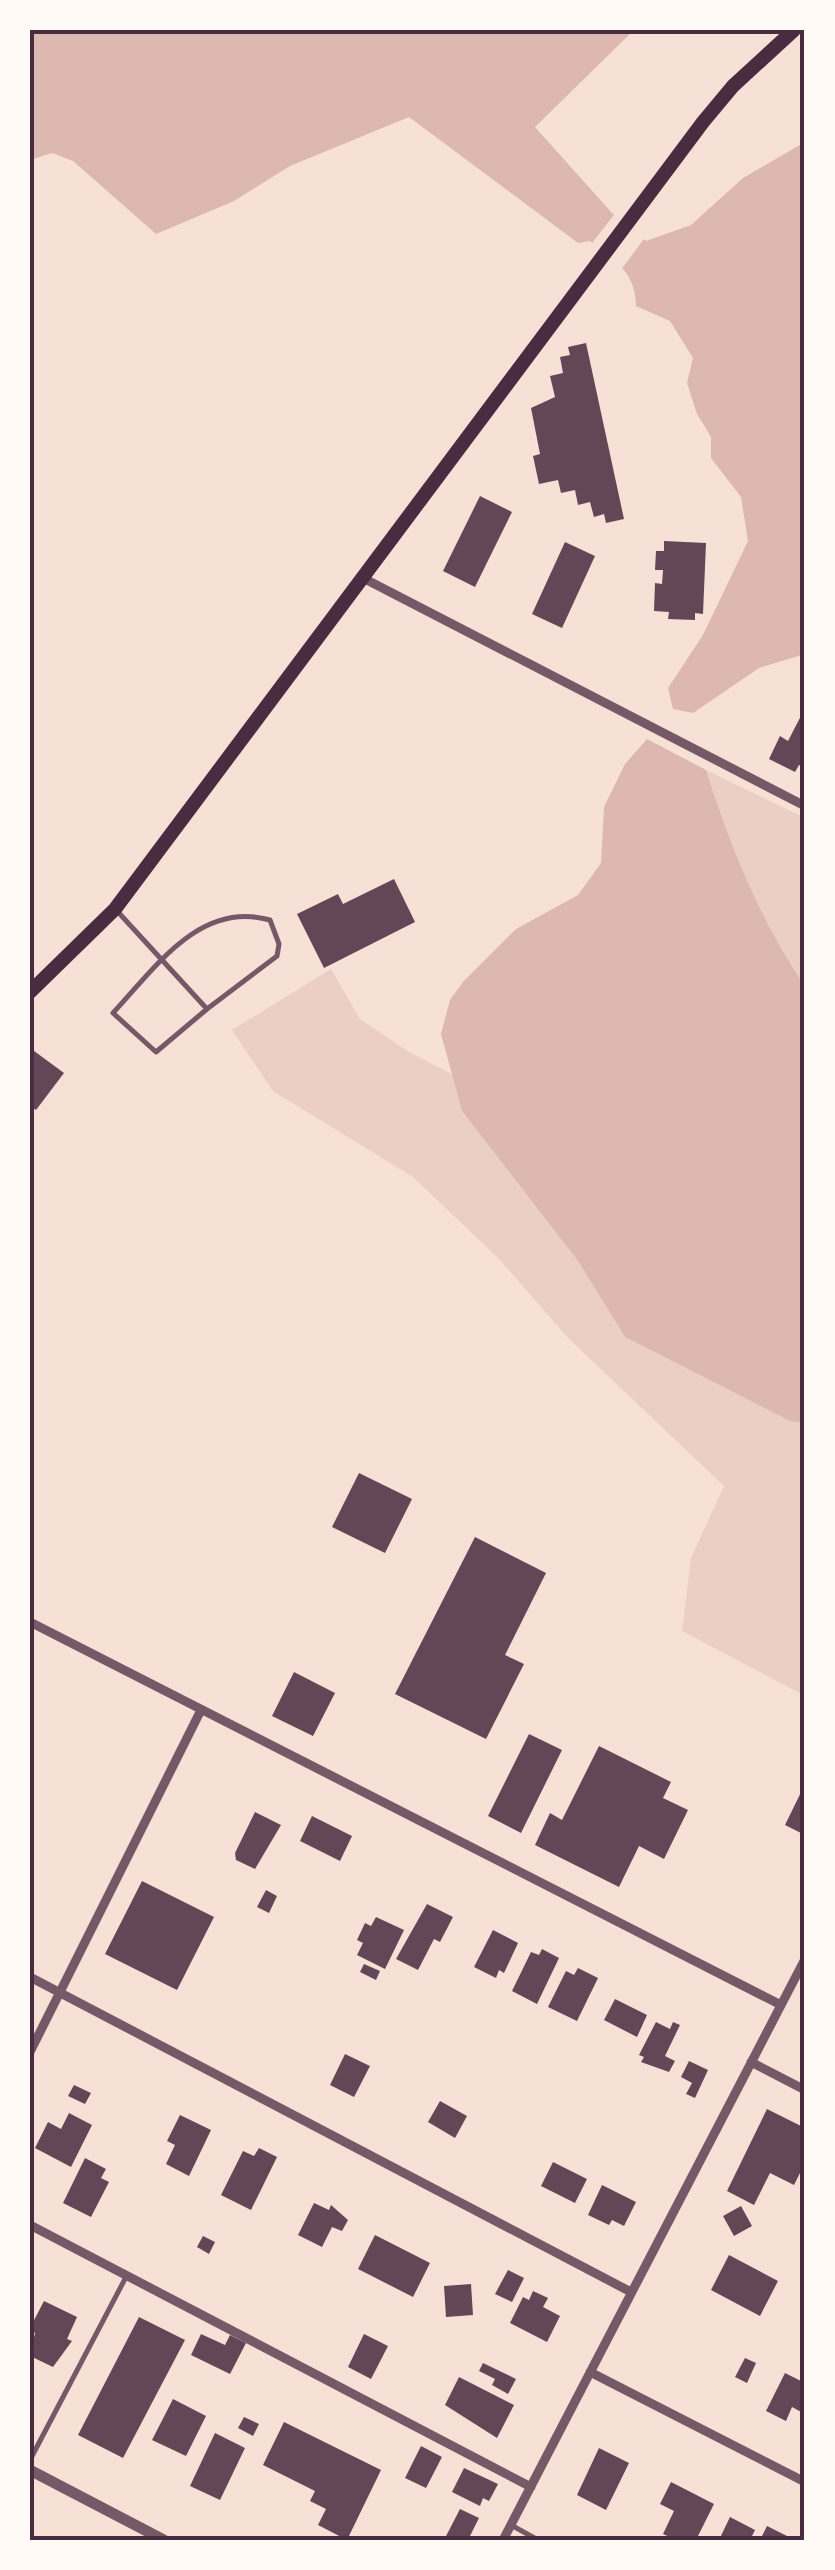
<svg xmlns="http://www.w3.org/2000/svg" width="835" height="2570" viewBox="0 0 835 2570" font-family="Ubuntu,sans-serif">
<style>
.green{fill:#ebcfc5}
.water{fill:#dcb8b0}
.pier{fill:#f7e1d7}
.building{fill:#644757}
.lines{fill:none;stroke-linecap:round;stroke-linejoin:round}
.service{stroke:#755966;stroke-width:5}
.minor{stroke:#755966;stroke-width:9}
.tertiary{stroke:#755966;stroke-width:11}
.primary{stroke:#4a2c40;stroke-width:14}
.neatline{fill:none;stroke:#4a2c40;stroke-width:4}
</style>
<rect width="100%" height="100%" fill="#f7e1d7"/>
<!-- green -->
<path class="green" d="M 706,770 L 805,818 L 805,986 C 760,921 730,845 706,770 Z
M 331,969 L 360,1019 L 409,1052 L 452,1074 L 462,1111 L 578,1261 L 625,1337 L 790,1421 L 805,1423 L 805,1696 L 682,1631 L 691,1558 L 724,1486 L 570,1340 L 498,1258 L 413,1177 L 273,1091 L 232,1030 Z"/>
<!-- water -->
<path class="water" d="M 30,30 L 634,30 L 535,127 L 612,213 L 646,241 L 691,225 L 743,178 L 805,142 L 805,654 L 759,668 L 693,713 L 673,709 L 668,688 L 703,635 L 748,541 L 741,497 L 711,458 L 711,437 L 697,414 L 687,383 L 693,358 L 670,321 L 636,306 C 636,273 615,260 590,241 L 578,243 L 409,117 L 290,166 L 234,201 L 156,234 L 73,161 L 52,153 L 30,160 Z
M 647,739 L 706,770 C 730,845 760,921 805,986 L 805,1423 L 790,1421 L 625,1337 L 578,1261 L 462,1111 L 441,1034 L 450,1000 L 463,982 L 516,929 L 578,895 L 601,863 L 604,807 L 625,764 Z"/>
<!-- pier -->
<path class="pier" d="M 617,211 L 647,235 L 620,271 L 589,247 Z"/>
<!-- building -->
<path class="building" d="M 586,343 L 624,519 L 606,523 L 604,514 L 594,517 L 590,502 L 578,505 L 575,490 L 561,493 L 558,480 L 539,484 L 533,456 L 540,454 L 531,408 L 555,397 L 550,376 L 563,373 L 560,357 L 570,355 L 568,347 Z
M 480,496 L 512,512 L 475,587 L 443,571 Z
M 664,541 L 706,543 L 703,614 L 695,613 L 695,620 L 668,619 L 669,612 L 654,611 L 655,583 L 662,584 L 663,570 L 655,570 L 656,551 L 664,551 Z
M 565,542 L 595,556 L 562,628 L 532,614 Z
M 805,708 L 805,768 L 799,765 L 795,772 L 769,759 L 780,736 L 788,741 Z
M 394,879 L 415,922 L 324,968 L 297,914 L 338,894 L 343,904 Z
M 30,1048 L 64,1073 L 36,1110 L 30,1106 Z
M 359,1473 L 412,1499 L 385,1553 L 332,1527 Z
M 475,1537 L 546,1573 L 505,1655 L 524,1664 L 486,1739 L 395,1694 Z
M 294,1672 L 335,1693 L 313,1736 L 272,1716 Z
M 529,1734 L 562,1750 L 521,1833 L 488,1816 Z
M 599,1746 L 671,1782 L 663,1798 L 688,1810 L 664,1859 L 639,1846 L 619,1887 L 535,1845 L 550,1813 L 562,1820 Z
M 805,1784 L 805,1835 L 785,1825 Z
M 255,1812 L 281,1825 L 255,1869 L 236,1860 L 235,1853 Z
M 312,1816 L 352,1836 L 340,1861 L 300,1841 Z
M 142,1881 L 214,1917 L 177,1990 L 105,1954 Z
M 266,1890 L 277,1896 L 269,1913 L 257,1907 Z
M 427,1904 L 453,1917 L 440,1942 L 434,1939 L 418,1970 L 396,1959 Z
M 376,1917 L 404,1930 L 385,1969 L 357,1955 L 363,1943 L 357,1940 L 365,1923 L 371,1926 Z
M 493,1930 L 518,1943 L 504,1973 L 499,1970 L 496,1978 L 474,1967 Z
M 542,1949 L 559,1958 L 537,2004 L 512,1991 L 531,1952 L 539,1955 Z
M 364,1964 L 380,1971 L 376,1980 L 360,1972 Z
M 578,1968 L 598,1978 L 577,2021 L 548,2007 L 566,1971 L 574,1975 Z
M 615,1999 L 647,2015 L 637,2037 L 604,2020 Z
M 656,2022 L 670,2029 L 673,2022 L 680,2025 L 665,2056 L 675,2061 L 669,2072 L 641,2062 L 644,2057 L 639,2055 Z
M 345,2054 L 370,2066 L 354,2097 L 330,2085 Z
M 689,2061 L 708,2070 L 695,2098 L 686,2094 L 692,2083 L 681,2077 Z
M 74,2085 L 91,2093 L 85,2104 L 68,2096 Z
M 440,2101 L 467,2116 L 455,2138 L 428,2122 Z
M 767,2109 L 805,2128 L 805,2163 L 794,2185 L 770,2173 L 754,2205 L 727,2191 Z
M 69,2113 L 92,2125 L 71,2167 L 35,2148 L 48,2122 L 61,2129 Z
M 180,2115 L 211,2130 L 189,2176 L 166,2164 L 175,2145 L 167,2141 Z
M 259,2148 L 277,2157 L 251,2210 L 221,2195 L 243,2151 L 254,2156 Z
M 85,2158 L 106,2169 L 101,2178 L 109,2182 L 91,2217 L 63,2203 Z
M 553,2162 L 587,2179 L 575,2203 L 541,2186 Z
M 602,2185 L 636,2202 L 624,2226 L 612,2220 L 609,2225 L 588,2215 Z
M 314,2203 L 329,2210 L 331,2205 L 348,2220 L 342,2231 L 332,2227 L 322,2247 L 298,2235 Z
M 741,2206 L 752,2226 L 734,2236 L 723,2216 Z
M 375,2235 L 430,2263 L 413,2297 L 358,2269 Z
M 203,2236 L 215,2242 L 209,2254 L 197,2247 Z
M 729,2255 L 778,2281 L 760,2316 L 711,2290 Z
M 508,2270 L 524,2278 L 512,2302 L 495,2294 Z
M 471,2284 L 473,2315 L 446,2317 L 444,2286 Z
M 533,2291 L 548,2298 L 543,2307 L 560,2316 L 547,2342 L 510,2323 L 523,2297 L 529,2300 Z
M 44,2301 L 77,2317 L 67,2339 L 72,2341 L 53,2367 L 30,2356 L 35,2333 L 30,2328 Z
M 139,2317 L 185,2340 L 123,2458 L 78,2435 Z
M 201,2334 L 225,2345 L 230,2335 L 246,2343 L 230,2374 L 191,2355 Z
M 364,2334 L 388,2346 L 371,2379 L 348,2367 Z
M 745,2358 L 756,2363 L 747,2383 L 735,2377 Z
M 483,2363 L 516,2379 L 508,2394 L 492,2385 L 495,2379 L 479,2371 Z
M 785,2373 L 805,2383 L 805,2414 L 792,2407 L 786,2421 L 766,2411 Z
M 459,2377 L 514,2405 L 497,2438 L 445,2405 Z
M 173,2399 L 206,2416 L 186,2456 L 152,2440 Z
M 244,2417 L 259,2424 L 253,2436 L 238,2428 Z
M 284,2422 L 381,2470 L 347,2540 L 318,2525 L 326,2509 L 310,2501 L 315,2491 L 263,2465 Z
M 215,2433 L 245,2448 L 220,2500 L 190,2486 Z
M 421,2446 L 442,2457 L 426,2488 L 405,2478 Z
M 599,2448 L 629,2463 L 606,2510 L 577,2495 Z
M 464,2468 L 498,2484 L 489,2501 L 483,2498 L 480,2506 L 452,2492 Z
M 671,2482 L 714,2504 L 696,2540 L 676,2540 L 663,2534 L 674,2511 L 660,2504 Z
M 460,2509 L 479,2518 L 468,2540 L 444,2540 Z
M 730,2517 L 755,2530 L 750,2540 L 719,2540 Z
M 767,2526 L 795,2540 L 760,2540 Z"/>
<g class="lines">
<!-- service -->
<path class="service" d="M 118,912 L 207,1009 L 156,1052 L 113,1013 C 155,968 200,900 270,920 L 279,944 L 277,956 L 207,1009
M 30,2460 L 126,2277
M 511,2525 L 538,2540"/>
<!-- minor -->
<path class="minor" d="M 363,578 L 805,806
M 30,1622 L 781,2005
M 30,1977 L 631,2292
M 30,2052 L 201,1710
M 751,2062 L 805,2090
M 30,2225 L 531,2487
M 590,2372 L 805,2482
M 503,2540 L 805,1959"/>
<!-- tertiary -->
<path class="tertiary" d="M 30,2470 L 164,2540"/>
<!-- primary -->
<path class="primary" d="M 30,992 L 115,909 L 703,122 L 733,86 L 794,30"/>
</g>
<!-- border -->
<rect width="835" height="2570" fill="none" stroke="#fffaf5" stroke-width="65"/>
<rect x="32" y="32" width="770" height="2506" class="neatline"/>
</svg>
